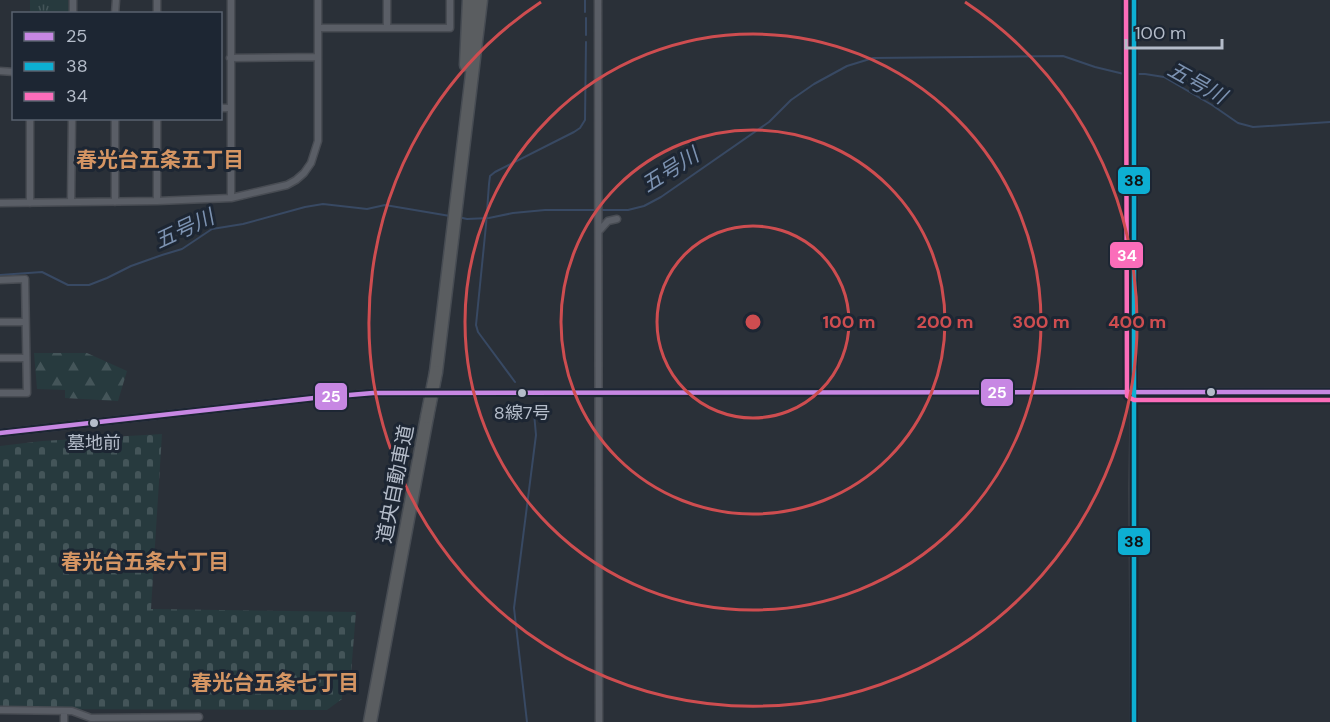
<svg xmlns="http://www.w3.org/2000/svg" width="1330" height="722" viewBox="0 0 1330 722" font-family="'DM Sans','Noto Sans JP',sans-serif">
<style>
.forest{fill:url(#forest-firs)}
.cemetery{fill:url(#cemetery-stones)}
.park{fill:url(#park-tufts)}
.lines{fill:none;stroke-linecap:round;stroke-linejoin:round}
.stream{stroke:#384963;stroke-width:2}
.street-casing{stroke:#484c53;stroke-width:9}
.highway-casing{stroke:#474c53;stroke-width:15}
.street{stroke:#5a5e66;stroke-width:6}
.highway{stroke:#5a5d60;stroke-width:12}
.highway-bridge-casing{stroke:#474c53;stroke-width:15;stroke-linecap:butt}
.highway-bridge{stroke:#5a5d60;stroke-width:12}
.bus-1-casing{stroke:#1d2633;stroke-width:9}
.bus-2-casing{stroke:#1d2633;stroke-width:9}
.bus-3-casing{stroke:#1d2633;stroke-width:9}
.bus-1{stroke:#c787e3;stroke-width:4.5}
.bus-2{stroke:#0dafd3;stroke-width:4.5}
.bus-3{stroke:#fb6dba;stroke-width:4.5}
.ring{fill:none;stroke:#ce4d50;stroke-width:3}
.bus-dot{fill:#b4bcc9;stroke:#1d2633;stroke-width:2}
.labels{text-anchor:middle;stroke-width:6;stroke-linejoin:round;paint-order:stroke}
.bus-label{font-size:18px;fill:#b4bcc9;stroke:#1d2633}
.street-label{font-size:20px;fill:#b4bcc9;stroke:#1d2633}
.water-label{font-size:21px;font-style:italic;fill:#7c92b1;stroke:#1d2633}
.neighbourhood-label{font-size:21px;font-weight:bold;fill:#d59563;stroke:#1d2633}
.centre{fill:#ce4d50;stroke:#1d2633;stroke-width:3}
.ring-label{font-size:18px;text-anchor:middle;font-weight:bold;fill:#ce4d50;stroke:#1d2633;stroke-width:6;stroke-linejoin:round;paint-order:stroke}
.line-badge{stroke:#1d2633;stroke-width:2}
.badge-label{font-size:16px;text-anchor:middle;font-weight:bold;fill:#fff}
.pale-badge-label{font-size:16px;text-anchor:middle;font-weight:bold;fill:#111}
</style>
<defs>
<pattern id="forest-firs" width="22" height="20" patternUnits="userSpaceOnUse" patternTransform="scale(1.5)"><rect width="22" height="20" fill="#273a3e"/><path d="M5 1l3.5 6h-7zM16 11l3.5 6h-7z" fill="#445559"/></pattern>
<pattern id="cemetery-stones" width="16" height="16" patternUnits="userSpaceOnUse" patternTransform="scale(1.5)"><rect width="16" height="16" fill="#273a3e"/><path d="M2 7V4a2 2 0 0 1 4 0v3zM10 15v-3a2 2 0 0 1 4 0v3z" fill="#445559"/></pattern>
<pattern id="park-tufts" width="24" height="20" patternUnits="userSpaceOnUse" patternTransform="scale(1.5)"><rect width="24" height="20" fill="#273a3e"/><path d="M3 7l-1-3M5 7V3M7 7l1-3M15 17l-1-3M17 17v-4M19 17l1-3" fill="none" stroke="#445559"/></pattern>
</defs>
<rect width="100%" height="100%" fill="#2a3038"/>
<!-- forest -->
<path class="forest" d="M 34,353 L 87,353 L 127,371 L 118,401 L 65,398 L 65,390 L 37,389 Z"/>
<!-- cemetery -->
<path class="cemetery" d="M 162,434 L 151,609 L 356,612 L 351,673 L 341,672 L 342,699 L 327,710 L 0,709 L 0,446 L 42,441 Z"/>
<!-- park -->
<path class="park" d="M 30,0 L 68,0 L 69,13 L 30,13 Z"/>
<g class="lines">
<!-- stream -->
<path class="stream" d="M 585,12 L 585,0
M 586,18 L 586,35
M 458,217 L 467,219 L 489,218 L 513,213 L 545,210 L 628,210 L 644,206 L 661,197 L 769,122 L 791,100 L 814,84 L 847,66 L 873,58 L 1063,56 L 1095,67 L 1124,74 L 1145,74 L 1164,77 L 1212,105 L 1238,123 L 1253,127 L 1330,122
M 0,275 L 42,272 L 68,285 L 89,285 L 107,278 L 131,266 L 162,255 L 182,249 L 212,229 L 243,224 L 305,207 L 323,204 L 367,209 L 385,205 L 450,216
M 515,382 L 478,332 L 476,325 L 486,225 L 489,184 L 490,176 L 495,172 L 574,132 L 580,128 L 585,120 L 586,42
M 527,722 L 514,608 L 536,435 L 534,413 L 530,406"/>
<defs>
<path id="street" d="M 231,0 L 231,198
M 598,0 L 599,722
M 1134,0 L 1134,381 L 1133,488 L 1134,722
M 73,14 L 73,0
M 115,14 L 116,0
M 157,14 L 157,0
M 387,27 L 387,0
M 318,28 L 450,28 L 450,0
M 230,58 L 318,57
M 0,71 L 14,72
M 220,108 L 231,108
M 30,118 L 30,203
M 115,118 L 115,202
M 157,118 L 157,201
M 71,202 L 72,118
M 0,203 L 157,201 L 231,198 L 287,185 L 296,180 L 304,173 L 311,163 L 318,141 L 318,0
M 599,231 L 608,221 L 617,219
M 0,280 L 25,279 L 27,393 L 0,393
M 0,322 L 25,322
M 0,358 L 26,358
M 0,433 L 314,398 L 373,393 L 1330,392
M 0,710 L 72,711 L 91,718 L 199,717
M 64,722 L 64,711"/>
<path id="highway" d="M 466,65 L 469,0
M 436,372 L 481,0
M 370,722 L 427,417"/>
</defs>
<!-- street casing -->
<use href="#street" class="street-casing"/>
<!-- highway casing -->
<use href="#highway" class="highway-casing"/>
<!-- street -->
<use href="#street" class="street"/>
<!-- highway -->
<use href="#highway" class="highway"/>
<defs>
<path id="highway-bridge" d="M 427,417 L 436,372"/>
</defs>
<!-- highway-bridge casing -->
<use href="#highway-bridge" class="highway-bridge-casing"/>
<!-- highway-bridge -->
<use href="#highway-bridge" class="highway-bridge"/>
<defs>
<path id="bus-1" d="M 0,433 L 314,398 L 373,393 L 1330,392"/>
<path id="bus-2" d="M 1134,0 L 1134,722"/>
<path id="bus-3" d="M 1126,0 L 1127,396 L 1130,398 L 1134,400 L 1330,400"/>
</defs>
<!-- bus-1 casing -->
<use href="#bus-1" class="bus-1-casing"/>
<!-- bus-2 casing -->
<use href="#bus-2" class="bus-2-casing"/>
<!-- bus-3 casing -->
<use href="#bus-3" class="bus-3-casing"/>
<!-- bus-1 -->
<use href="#bus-1" class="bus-1"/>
<!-- bus-2 -->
<use href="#bus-2" class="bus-2"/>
<!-- bus-3 -->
<use href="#bus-3" class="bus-3"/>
</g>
<!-- distance rings -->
<g class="ring">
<circle cx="753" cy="322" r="96"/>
<circle cx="753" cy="322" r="192"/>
<circle cx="753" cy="322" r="288"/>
<path d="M965 2A384 384 0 1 1 541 2"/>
</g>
<!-- markers -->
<g class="bus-dot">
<circle cx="1211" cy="392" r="5"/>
<circle cx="522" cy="393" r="5"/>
<circle cx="94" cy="423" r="5"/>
</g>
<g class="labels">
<!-- bus labels -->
<g class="bus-label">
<text x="522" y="419">8線7号</text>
<text x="94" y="449">墓地前</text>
</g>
<!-- street labels -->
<g class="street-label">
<text transform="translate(395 484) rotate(-79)" y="7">道央自動車道</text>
</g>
<!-- water labels -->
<g class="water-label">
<text transform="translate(1197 83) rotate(29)" y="7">五号川</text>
<text transform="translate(670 170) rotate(-32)" y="7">五号川</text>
<text transform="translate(184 229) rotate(-25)" y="7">五号川</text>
</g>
<!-- neighbourhood labels -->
<g class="neighbourhood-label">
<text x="160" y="167">春光台五条五丁目</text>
<text x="145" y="569">春光台五条六丁目</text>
<text x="275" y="690">春光台五条七丁目</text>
</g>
</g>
<circle cx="753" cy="322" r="9" class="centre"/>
<g class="ring-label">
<text x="849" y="328">100 m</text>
<text x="945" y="328">200 m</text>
<text x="1041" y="328">300 m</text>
<text x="1137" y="328">400 m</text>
</g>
<g class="line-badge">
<rect x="1117" y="166" width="34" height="29" rx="6" fill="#0dafd3"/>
<rect x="1109" y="241" width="35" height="28" rx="6" fill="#fb6dba"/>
<rect x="980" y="378" width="34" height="29" rx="6" fill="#c787e3"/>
<rect x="314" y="382" width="34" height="29" rx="6" fill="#c787e3"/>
<rect x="1117" y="527" width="34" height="29" rx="6" fill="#0dafd3"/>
</g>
<g class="badge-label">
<text x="1127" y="261">34</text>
<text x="997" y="398">25</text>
<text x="331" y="402">25</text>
</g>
<g class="pale-badge-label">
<text x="1134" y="186">38</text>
<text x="1134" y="547">38</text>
</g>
<!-- legend -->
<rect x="12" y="12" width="210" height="108" fill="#1d2633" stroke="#59626f" stroke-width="1.5"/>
<rect x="24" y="32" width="30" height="9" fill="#c787e3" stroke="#59626f" stroke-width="1.5"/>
<text x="66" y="42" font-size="18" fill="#b4bcc9">25</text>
<rect x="24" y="62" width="30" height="9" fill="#0dafd3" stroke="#59626f" stroke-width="1.5"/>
<text x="66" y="72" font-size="18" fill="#b4bcc9">38</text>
<rect x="24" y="92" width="30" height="9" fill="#fb6dba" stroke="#59626f" stroke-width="1.5"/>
<text x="66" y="102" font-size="18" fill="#b4bcc9">34</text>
<!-- scale -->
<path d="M1126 39v9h96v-9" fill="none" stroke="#b4bcc9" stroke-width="3"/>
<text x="1135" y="39" font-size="18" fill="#b4bcc9" stroke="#1d2633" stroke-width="4.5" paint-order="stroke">100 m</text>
</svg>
